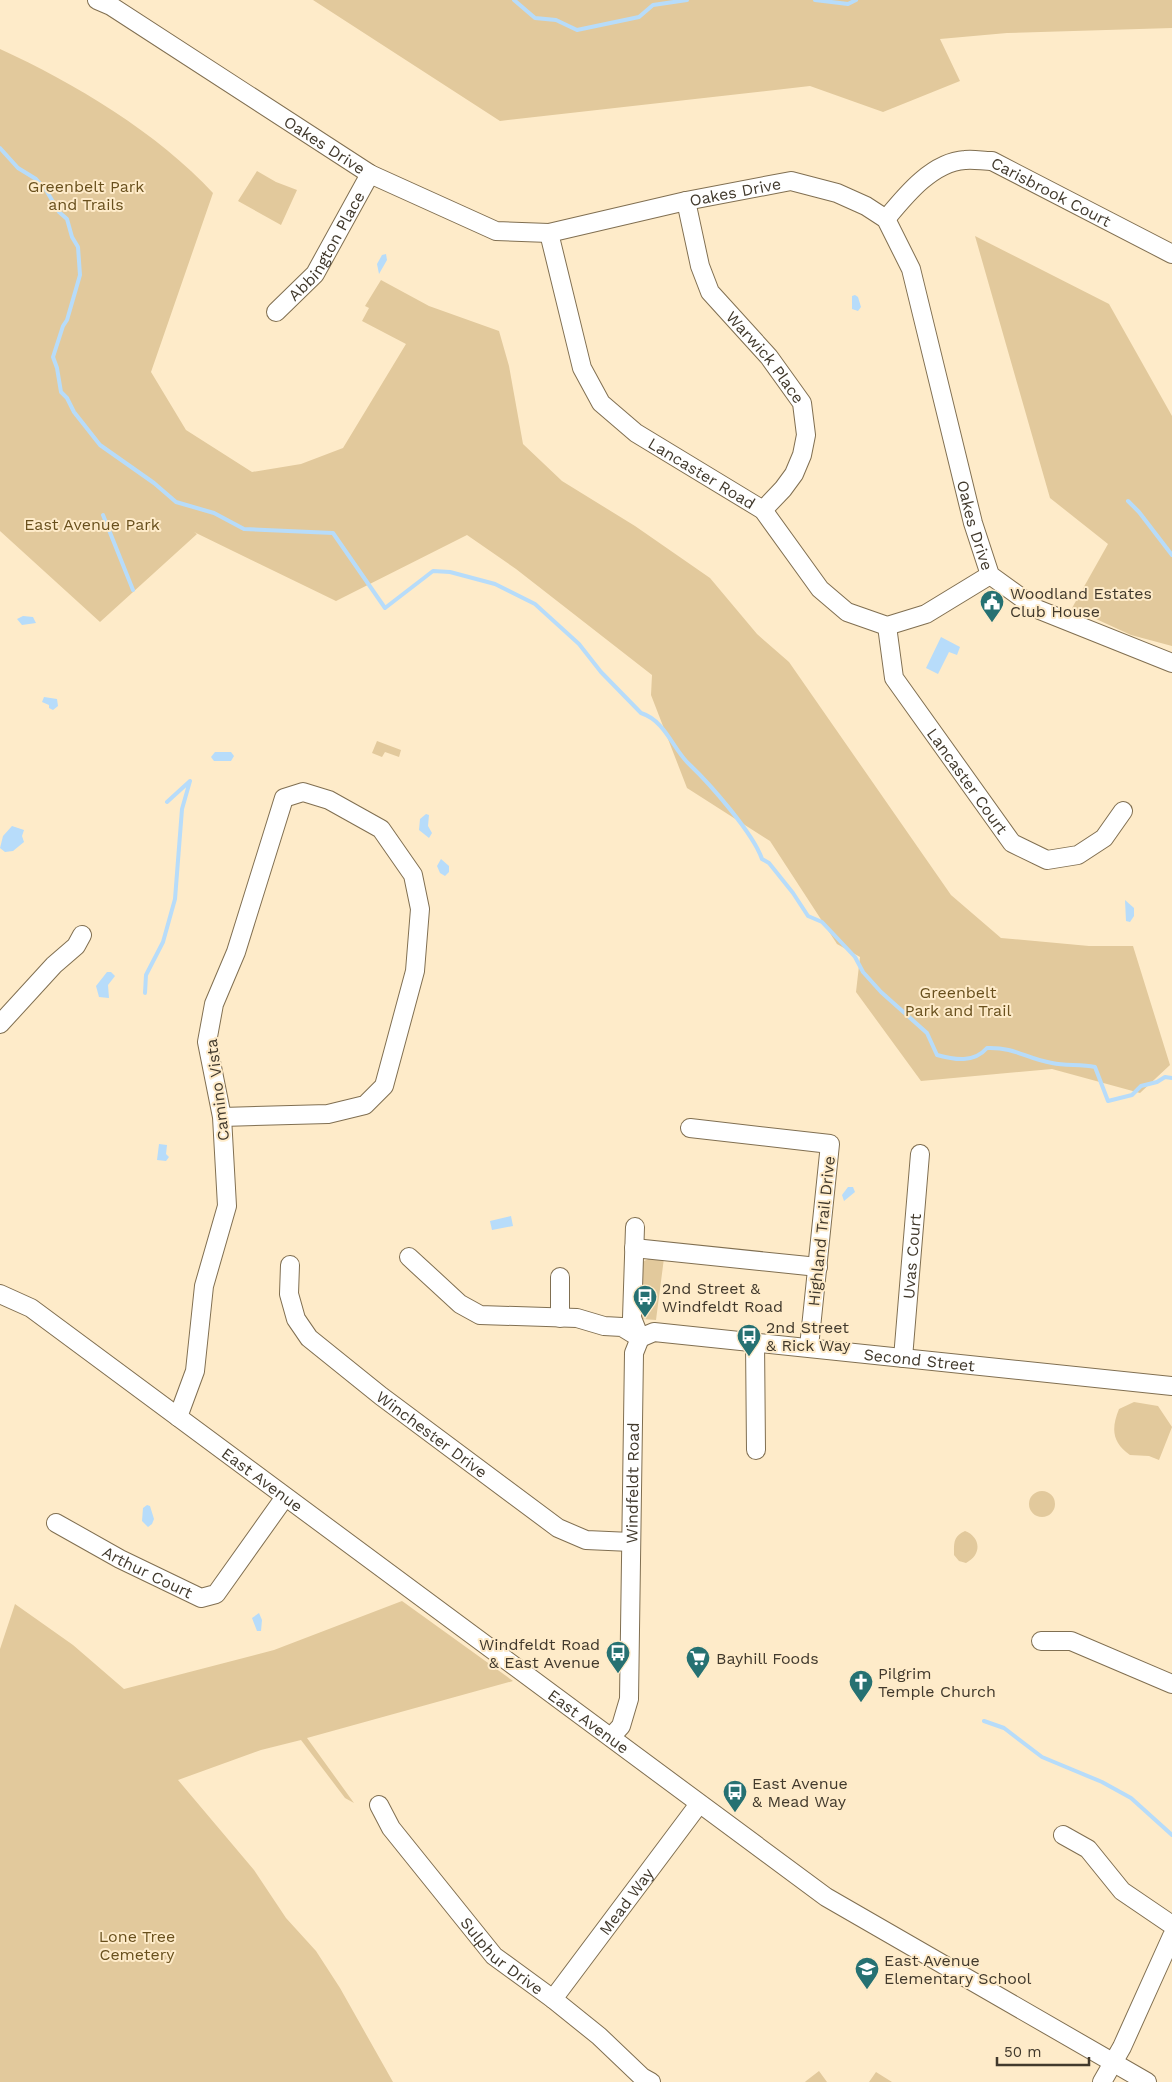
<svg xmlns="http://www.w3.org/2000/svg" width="1172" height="2082" viewBox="0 0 1172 2082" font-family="'Work Sans',sans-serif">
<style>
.green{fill:#e2c99c}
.water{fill:#b7dcfa}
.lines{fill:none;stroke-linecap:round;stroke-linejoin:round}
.stream{stroke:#b7dcfa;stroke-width:4}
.minor-casing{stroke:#806f51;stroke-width:20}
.minor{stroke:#fff;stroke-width:18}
.labels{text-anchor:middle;stroke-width:4;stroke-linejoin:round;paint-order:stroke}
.street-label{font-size:16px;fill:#41392c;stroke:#feebc9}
.park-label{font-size:16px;fill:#69501d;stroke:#feebc9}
.poi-label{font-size:16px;fill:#41392c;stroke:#feebc9;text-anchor:start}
</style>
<rect width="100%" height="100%" fill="#feebc9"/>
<!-- green -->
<path class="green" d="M 313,0 L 1172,0 L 1172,28 L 1007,33 L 940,39 L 960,81 L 883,112 L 810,86 L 500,121 Z
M 0,49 C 73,82 159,134 213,193 L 151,372 L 186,430 L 252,472 L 301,464 L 343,448 L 406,344 L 362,321 L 369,308 L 365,306 L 381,280 L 429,306 L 499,331 L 509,366 L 523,444 L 562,481 L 635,526 L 710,578 L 757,634 L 789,662 L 951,895 L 1001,938 L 1089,946 L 1133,946 L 1170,1065 L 1140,1093 L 1052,1069 L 921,1081 L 856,992 L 860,957 L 837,944 L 770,841 L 687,788 L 651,695 L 652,675 L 516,569 L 467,535 L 336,601 L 194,532 L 197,534 L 100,622 L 0,531 Z
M 257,171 L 276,182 L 297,190 L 281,225 L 238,201 Z
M 975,236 L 1109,304 L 1172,416 L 1172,646 L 1131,635 L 1072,608 L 1108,544 L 1050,498 Z
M 377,741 L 401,750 L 399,757 L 385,752 L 382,757 L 372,753 Z
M 653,1257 L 664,1258 L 656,1320 L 642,1319 L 639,1316 L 641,1265 L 644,1261 Z
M 1134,1402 L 1158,1406 L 1172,1427 L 1159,1460 L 1149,1456 L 1130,1455 C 1112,1442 1111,1429 1119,1409 Z
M1029 1504a13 13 0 1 1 26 0a13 13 0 1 1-26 0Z
M 965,1531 C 981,1537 982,1555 966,1563 L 959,1561 L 954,1555 C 954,1544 953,1536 965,1531 Z
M 402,1601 L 513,1681 L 307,1738 L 354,1803 L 345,1798 L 301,1740 L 261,1750 L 178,1780 L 254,1870 L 286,1918 L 316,1951 L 340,1988 L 393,2082 L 0,2082 L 0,1649 L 15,1604 L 73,1645 L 124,1689 L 274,1650 Z
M 819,2071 L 827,2082 L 805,2082 L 806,2081 Z
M 876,2072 L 892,2082 L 869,2082 Z"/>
<!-- water -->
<path class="water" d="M 386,254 L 387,260 L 379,274 L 377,264 L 382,255 Z
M 855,295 L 858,297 L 861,307 L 858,311 L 852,309 L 852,296 Z
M 23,616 L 33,617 L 36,623 L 22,625 L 17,619 Z
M 941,637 L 960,647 L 957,655 L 949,652 L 938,674 L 926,668 Z
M 44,697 L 57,699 L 58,706 L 53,710 L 49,708 L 49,705 L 42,702 Z
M 215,752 L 231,752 L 234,756 L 231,761 L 214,761 L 211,757 Z
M 426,814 L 429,815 L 428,826 L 432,833 L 429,838 L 419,830 L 420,819 Z
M 12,826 L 24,830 L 22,836 L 24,842 L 13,851 L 5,852 L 0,848 L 3,836 Z
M 441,859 L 449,866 L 449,872 L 445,876 L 440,873 L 437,866 Z
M 1125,900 L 1134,908 L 1134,916 L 1130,922 L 1126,921 Z
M 107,972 L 111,972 L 115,976 L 108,985 L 109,998 L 99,997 L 96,986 Z
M 159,1144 L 167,1145 L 166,1154 L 169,1157 L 166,1161 L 157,1160 Z
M 848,1187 L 853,1187 L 855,1192 L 844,1201 L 842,1195 Z
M 511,1216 L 513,1226 L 492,1230 L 490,1221 Z
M 147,1505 L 150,1506 L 154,1519 L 152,1524 L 148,1527 L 142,1521 L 143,1508 Z
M 259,1613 L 262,1620 L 261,1631 L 257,1631 L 252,1618 Z"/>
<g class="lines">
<!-- stream -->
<path class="stream" d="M 514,0 L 535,18 L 556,20 L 577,30 L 639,17 L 653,5 L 687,0
M 815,0 L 848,4 L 856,0
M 0,148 L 18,168 L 36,179 L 46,190 L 59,212 L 67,219 L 72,237 L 78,247 L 80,275 L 67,320 L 63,326 L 53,357 L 57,368 L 61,392 L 67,398 L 74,412 L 100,445 L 154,483 L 176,502 L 214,513 L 244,529 L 333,533 L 385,608 L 433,571 L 450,572 L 495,584 L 535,604 L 579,644 L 601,672 L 641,713 C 666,721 673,750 690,765 C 710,784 753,833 762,859 L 769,863 L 793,893 L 808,916 L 822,922 L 855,957 L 863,972 L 881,992 L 927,1033 L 937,1055 C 955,1060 974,1063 987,1048 C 1016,1047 1026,1059 1052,1063 C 1066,1066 1080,1064 1095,1067 L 1108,1101 L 1132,1095 L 1141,1086 L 1157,1082 L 1165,1077 L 1172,1078
M 1128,501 L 1139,512 L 1172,555
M 103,515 L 133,590
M 145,993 L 146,975 L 163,942 L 175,899 L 182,809 L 190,781 L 167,802
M 984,1721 L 1004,1728 L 1042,1757 L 1102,1782 L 1131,1798 L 1172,1835"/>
<defs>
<g id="minor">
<path id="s1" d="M 97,0 L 111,6 L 370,174 L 496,231 L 549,233 L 686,201 L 791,181 L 837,193 L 866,206 L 886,219 L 911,269 L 973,523 L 990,575 L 1037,609 L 1172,663"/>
<path id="s2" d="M 686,201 L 700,266 L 710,292 L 769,357 L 802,403 L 806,435 L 802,455 L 794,474 L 783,489 L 763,510"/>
<path id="s3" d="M 886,219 C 905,196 932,162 965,160 C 974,159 983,161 992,161 L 1172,254"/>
<path id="s4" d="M 549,233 L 582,368 L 601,403 L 636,433 L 763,510 L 820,589 L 847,612 L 887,626 L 926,614 L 990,575"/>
<path id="s5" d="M 276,312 L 315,274 L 370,174"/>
<path id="s6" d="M 887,626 L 894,678 L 1012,843 L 1047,860 L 1078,855 L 1104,838 L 1123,811"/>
<path d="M 0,1024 L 54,965 L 76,946 L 82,935"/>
<path d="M 690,1128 L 830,1144 L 809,1347"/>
<path d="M 634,1248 L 818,1267"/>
<path d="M 409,1257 L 460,1304 L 480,1315 L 577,1318 L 604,1326 L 622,1327 L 640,1338"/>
<path id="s7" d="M 290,1265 L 289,1294 L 296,1319 L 309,1338 L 381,1396 L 558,1528 L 586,1540 L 631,1542"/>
<path id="s8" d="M 0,1294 L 31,1308 L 826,1897 L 1147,2082"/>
<path d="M 560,1318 L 560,1277"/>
<path id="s9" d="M 640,1338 L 654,1332 L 1172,1386"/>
<path d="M 755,1341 L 756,1450"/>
<path id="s10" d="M 903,1358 L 920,1154"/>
<path d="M 178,1417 L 195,1371 L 204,1286 L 227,1206 L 222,1117 L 207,1042 L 214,1004 L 236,952 L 284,798 L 303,792 L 329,800 L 381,829 L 413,875 L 420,909 L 415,971 L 384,1086 L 365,1105 L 328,1114 L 222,1117"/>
<path id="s11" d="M 56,1523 L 120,1559 L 201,1598 L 216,1594 L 285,1497"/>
<path d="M 1041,1641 L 1071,1641 L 1172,1684"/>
<path id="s12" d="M 611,1737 L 621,1726 L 629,1699 L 634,1353 L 640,1338 L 632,1318 L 635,1227"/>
<path id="s13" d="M 379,1805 L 391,1828 L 494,1956 L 553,1999 L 599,2036 L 642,2077 L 651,2082"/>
<path d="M 1063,1835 L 1088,1849 L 1122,1891 L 1172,1925"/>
<path id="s14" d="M 553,1999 L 699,1804"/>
<path d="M 1102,2082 L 1122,2047 L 1172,1936"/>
</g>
</defs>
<!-- minor casing -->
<use href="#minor" class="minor-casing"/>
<!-- minor -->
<use href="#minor" class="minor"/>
</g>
<!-- icons -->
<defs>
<symbol id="civic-pin" viewBox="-11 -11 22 30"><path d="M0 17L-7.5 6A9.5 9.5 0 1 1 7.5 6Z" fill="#267172" stroke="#feebc9"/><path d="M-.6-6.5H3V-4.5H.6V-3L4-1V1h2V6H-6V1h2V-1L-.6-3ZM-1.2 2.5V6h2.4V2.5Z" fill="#fff"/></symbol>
<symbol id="bus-pin" viewBox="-11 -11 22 30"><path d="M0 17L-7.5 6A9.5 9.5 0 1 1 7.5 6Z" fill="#267172" stroke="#feebc9"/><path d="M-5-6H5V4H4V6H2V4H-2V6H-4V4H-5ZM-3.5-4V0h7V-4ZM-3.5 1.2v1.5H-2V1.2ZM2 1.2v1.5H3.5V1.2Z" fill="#fff"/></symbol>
<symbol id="supermarket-pin" viewBox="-11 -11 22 30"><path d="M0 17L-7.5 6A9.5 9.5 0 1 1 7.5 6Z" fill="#267172" stroke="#feebc9"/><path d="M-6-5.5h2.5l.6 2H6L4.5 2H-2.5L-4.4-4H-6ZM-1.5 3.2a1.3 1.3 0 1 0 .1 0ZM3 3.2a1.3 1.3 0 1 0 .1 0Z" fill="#fff"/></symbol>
<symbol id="church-pin" viewBox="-11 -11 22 30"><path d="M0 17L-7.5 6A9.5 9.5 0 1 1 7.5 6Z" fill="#267172" stroke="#feebc9"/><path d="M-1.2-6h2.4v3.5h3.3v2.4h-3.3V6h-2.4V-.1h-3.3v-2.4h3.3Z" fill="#fff"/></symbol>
<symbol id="school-pin" viewBox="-11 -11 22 30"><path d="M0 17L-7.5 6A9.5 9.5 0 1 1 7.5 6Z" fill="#267172" stroke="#feebc9"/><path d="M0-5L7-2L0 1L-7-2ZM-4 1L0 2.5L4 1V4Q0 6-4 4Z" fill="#fff"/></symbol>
</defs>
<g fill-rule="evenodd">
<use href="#civic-pin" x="978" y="588" width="28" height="38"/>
<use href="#bus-pin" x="631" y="1283" width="28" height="38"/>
<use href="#bus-pin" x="735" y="1322" width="28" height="38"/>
<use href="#bus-pin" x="604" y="1639" width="28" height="38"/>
<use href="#supermarket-pin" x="684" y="1644" width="28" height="38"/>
<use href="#church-pin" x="847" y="1668" width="28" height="38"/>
<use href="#bus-pin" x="721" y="1778" width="28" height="38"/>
<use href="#school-pin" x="853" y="1955" width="28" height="38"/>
</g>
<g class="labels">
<!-- street labels -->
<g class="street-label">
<text dy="6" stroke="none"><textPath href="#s1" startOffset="270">Oakes Drive</textPath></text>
<text dy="6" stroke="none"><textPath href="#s1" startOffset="706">Oakes Drive</textPath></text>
<text dy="6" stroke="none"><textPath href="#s3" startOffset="195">Carisbrook Court</textPath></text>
<text dy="6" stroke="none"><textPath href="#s5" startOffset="84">Abbington Place</textPath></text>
<text dy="6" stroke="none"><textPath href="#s2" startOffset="180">Warwick Place</textPath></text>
<text dy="6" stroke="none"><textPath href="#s4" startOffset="302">Lancaster Road</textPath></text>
<text dy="6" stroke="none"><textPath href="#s1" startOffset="1186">Oakes Drive</textPath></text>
<text dy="6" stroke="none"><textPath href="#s6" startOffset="179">Lancaster Court</textPath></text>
<text transform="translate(217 1090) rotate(-97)" y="6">Camino Vista</text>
<text transform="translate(821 1231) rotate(-84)" y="6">Highland Trail Drive</text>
<text dy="6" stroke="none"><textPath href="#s10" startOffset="102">Uvas Court</textPath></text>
<text dy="6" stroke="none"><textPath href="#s9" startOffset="282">Second Street</textPath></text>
<text dy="6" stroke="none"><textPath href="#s7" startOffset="234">Winchester Drive</textPath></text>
<text dy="6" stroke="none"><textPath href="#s8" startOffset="322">East Avenue</textPath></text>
<text dy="6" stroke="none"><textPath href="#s12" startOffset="259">Windfeldt Road</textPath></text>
<text dy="6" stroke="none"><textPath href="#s11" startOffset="104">Arthur Court</textPath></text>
<text dy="6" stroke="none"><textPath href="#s8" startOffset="728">East Avenue</textPath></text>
<text dy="6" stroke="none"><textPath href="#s14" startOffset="122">Mead Way</textPath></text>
<text dy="6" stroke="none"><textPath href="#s13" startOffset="196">Sulphur Drive</textPath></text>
</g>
<!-- park labels -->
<g class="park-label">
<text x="86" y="192">Greenbelt Park<tspan x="86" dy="18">and Trails</tspan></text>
<text x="92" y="530">East Avenue Park</text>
<text x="958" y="998">Greenbelt<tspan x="958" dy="18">Park and Trail</tspan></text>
<text x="137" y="1942">Lone Tree<tspan x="137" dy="18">Cemetery</tspan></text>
</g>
<!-- poi labels -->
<g class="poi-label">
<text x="1010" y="599">Woodland Estates<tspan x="1010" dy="18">Club House</tspan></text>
<text x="662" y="1294">2nd Street &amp;<tspan x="662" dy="18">Windfeldt Road</tspan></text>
<text x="766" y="1333">2nd Street<tspan x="766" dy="18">&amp; Rick Way</tspan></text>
<text x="600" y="1650" text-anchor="end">Windfeldt Road<tspan x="600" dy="18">&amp; East Avenue</tspan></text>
<text x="716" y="1664">Bayhill Foods</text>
<text x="878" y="1679">Pilgrim<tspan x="878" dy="18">Temple Church</tspan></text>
<text x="752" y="1789">East Avenue<tspan x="752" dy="18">&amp; Mead Way</tspan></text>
<text x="884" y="1966">East Avenue<tspan x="884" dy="18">Elementary School</tspan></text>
</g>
</g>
<!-- scale -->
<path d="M997 2057v8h92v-8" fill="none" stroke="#41392c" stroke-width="2.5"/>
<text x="1004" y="2057" font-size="15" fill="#41392c" stroke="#feebc9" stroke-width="4" paint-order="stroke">50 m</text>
</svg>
